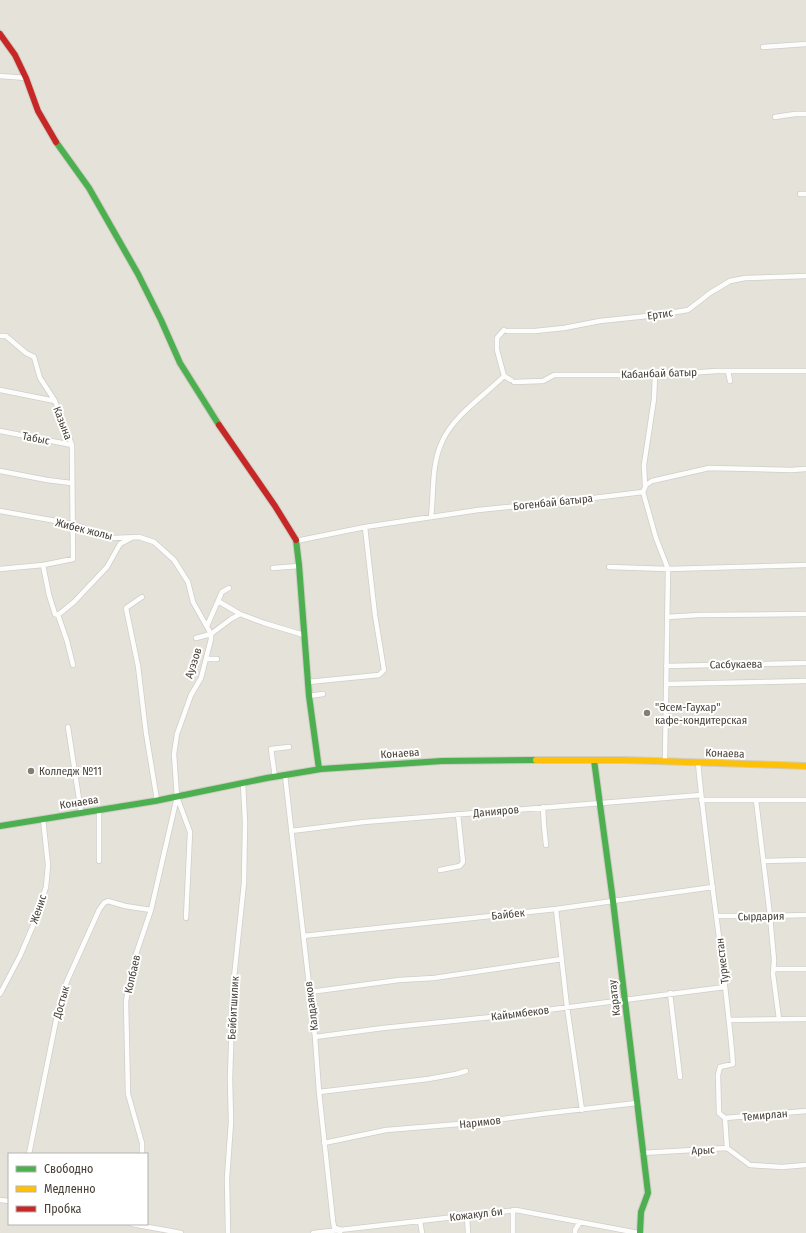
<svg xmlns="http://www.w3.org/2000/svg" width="806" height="1233" viewBox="0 0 806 1233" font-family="'Fira Sans Condensed',sans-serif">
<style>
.residential{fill:#e5e2da;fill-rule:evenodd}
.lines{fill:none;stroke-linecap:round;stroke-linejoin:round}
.street-casing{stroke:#d0ceca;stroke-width:6}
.fast-casing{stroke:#d0cdc3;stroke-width:8}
.slow-casing{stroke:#d0cdc3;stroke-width:8}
.jam-casing{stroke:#d0cdc3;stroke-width:8}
.street{stroke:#fdfdfc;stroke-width:4.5}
.fast{stroke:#4caf50;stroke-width:6}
.slow{stroke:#ffc107;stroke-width:6}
.jam{stroke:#c62828;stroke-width:6}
.poi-dot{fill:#847e77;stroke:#fff;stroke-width:1.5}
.labels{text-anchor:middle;stroke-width:4;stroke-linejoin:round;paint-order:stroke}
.street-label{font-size:11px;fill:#484138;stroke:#fff}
.poi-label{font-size:11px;fill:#484138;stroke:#fff;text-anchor:start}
</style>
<rect width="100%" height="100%" fill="#f2f0ec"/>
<!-- residential -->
<path class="residential" d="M 0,0 L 806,0 L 806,1233 L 0,1233 ZM 9,1154 L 147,1154 L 147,1224 L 9,1224 Z"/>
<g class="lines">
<defs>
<path id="street" d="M 763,47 L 806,44
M 0,76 L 26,78
M 775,117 L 795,114 L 806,114
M 800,194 L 806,194
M 504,330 L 497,338 L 497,350 L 504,376 L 511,380
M 507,331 L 535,331 L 564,328 L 600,321 L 657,315 L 688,310 L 710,293 L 730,281 L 745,278 L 806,276
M 0,336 L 6,336 L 26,353 L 34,357 L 40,378 L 55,401 L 72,445 L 73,559 L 43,565 L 0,569
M 728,371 L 730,381
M 514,382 L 543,381 L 554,375 L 655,375 L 717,371 L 806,371
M 0,390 L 55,401
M 0,431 L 72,445
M 0,471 L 47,480 L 71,483
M 645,486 L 644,465 L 654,399 L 655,375
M 643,492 L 656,538 L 668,569 L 665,760
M 643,492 L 646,485 L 652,481 L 709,468 L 791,470 L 806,469
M 0,511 L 73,524 L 113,538 L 139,537 L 154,542 L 174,560 L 188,582 L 193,602 L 211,634 L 196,638
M 431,517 C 434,493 431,465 442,442 C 453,416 484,396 504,376
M 296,541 L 365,527 L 478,510 L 577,500 L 643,492
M 43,565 L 49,595 L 55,614 L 58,615 L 67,641 L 73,665
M 609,567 L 668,569 L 806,565
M 273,568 L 299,566
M 142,597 L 126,608 L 138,666 L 146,733 L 157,800
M 218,601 L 222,592 L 229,588
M 58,615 L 74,602 L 107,567 L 120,544 L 131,538
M 667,617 L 699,615 L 806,614
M 207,626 L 218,601 L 240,614
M 206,659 L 217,659
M 666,666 L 806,663
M 308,682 L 379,675 L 384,670 L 375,615 L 365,527
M 666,684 L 806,681
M 309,696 L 323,694
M 68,727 L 81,812
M 698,762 C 707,863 725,963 733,1064 L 720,1067 L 718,1075 L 719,1113 L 725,1118 L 727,1148
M 285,775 L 315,1037 L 319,1092 L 333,1221 L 334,1227 L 340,1230 L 340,1233
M 275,777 L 271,749 L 289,747
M 701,800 L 806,800
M 756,800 L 770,916 L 774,960 L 773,974 L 779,1019
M 543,807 L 544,826 L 546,845
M 99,809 L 99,861
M 291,831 L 364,822 L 701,795
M 763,861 L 806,860
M 440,870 L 460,866 L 463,862 L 458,814
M 556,909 L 567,1007 L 582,1110
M 716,916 L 770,916 L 806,915
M 186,918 L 190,832 L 177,797 L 174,754 L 177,734 L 191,695 L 201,678 L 211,639 L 211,634 L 231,619 L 240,614 L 264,623 L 304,635
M 303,936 L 556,909 L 713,887
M 774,969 L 806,969
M 310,992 L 399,980 L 434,978 L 562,959
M 670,993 L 680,1077
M 0,994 L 20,956 L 35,921 L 46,887 L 48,865 L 43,819
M 729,1020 L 806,1019
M 315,1037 L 383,1028 L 492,1017 L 725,987
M 319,1092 L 428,1079 L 456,1074 L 466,1071
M 725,1118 L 806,1111
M 324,1143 L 386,1130 L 472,1123 L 549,1113 L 637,1103
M 642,1153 L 727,1148 L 750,1165 L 782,1167 L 806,1165
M 29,1154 L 59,1006 L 67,981 L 99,910 L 104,903 L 108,901 L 125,906 L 151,910
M 142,1154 L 142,1143 L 128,1094 L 126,1001 L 134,960 L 151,910 L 177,797
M 0,1200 L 9,1201
M 467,1216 L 468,1233
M 420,1221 L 422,1233
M 132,1224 L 181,1233
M 228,1233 L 227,1178 L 231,1122 L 230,1078 L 233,987 L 244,883 L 245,822 L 243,783
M 313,1233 L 516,1210 L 638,1233
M 513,1233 L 513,1210
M 575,1233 L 575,1230 L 580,1222"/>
<path id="fast" d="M 56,142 L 89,188 L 138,274 L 161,320 L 180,363 L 219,425
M 296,540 L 299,565 L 309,696 L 319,769
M 594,760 L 613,901 L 648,1193 L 641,1212 L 640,1233
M 0,826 L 155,801 L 267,778 L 321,769 L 442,761 L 536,760"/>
<path id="slow" d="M 536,760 L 624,760 L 806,766"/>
<path id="jam" d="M 0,34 L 15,55 L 26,78 L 38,111 L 56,142
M 219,425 L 275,506 L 296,540"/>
</defs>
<!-- street casing -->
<use href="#street" class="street-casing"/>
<!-- fast casing -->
<use href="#fast" class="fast-casing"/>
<!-- slow casing -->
<use href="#slow" class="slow-casing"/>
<!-- jam casing -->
<use href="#jam" class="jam-casing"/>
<!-- street -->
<use href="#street" class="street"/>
<!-- fast -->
<use href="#fast" class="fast"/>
<!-- slow -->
<use href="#slow" class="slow"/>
<!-- jam -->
<use href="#jam" class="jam"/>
</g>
<!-- markers -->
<g class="poi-dot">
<circle cx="647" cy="713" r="4"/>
<circle cx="31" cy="771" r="4"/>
</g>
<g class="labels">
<!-- street labels -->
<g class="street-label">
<text transform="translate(660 314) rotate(-8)" y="4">Ертис</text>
<text transform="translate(659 373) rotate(-2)" y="4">Кабанбай батыр</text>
<text transform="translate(63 423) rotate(69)" y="4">Казына</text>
<text transform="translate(36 438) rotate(11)" y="4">Табыс</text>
<text transform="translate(553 502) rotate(-6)" y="4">Богенбай батыра</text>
<text transform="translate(84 529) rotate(14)" y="4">Жибек жолы</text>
<text transform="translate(193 663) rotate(-72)" y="4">Ауэзов</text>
<text transform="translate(736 664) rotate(-1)" y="4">Сасбукаева</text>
<text transform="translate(400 753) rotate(-4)" y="4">Конаева</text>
<text transform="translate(725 753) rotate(2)" y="4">Конаева</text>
<text transform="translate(79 802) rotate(-9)" y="4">Конаева</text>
<text transform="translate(496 811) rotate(-5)" y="4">Данияров</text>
<text transform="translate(38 909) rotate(-71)" y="4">Женис</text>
<text transform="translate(508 914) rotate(-6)" y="4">Байбек</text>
<text transform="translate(761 916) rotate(-1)" y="4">Сырдария</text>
<text transform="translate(722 961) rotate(-97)" y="4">Туркестан</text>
<text transform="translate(132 974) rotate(-77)" y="4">Копбаев</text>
<text transform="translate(614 998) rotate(-97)" y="4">Каратау</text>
<text transform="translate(61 1002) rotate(-74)" y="4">Достык</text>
<text transform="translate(311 1006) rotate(-97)" y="4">Калдаяков</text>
<text transform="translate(233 1008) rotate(-87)" y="4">Бейбитшилик</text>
<text transform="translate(520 1013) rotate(-7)" y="4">Кайымбеков</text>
<text transform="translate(765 1115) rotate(-5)" y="4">Темирлан</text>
<text transform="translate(480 1122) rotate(-6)" y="4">Наримов</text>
<text transform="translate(703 1150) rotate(-3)" y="4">Арыс</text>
<text transform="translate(476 1214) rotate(-7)" y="4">Кожакул би</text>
</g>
<!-- poi labels -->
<g class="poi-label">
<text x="655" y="711">"Әсем-Гаухар"<tspan x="655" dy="13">кафе-кондитерская</tspan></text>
<text x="39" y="775">Колледж №11</text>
</g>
</g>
<!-- legend -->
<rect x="8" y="1153" width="140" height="72" fill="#ffffff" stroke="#b6b3af"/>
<rect x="16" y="1166" width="20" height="6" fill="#4caf50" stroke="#b6b3af"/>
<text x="44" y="1173" font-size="12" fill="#484138">Свободно</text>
<rect x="16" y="1186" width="20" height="6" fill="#ffc107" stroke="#b6b3af"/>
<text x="44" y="1193" font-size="12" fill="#484138">Медленно</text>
<rect x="16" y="1206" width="20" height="6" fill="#c62828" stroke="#b6b3af"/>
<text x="44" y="1213" font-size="12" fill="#484138">Пробка</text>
</svg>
